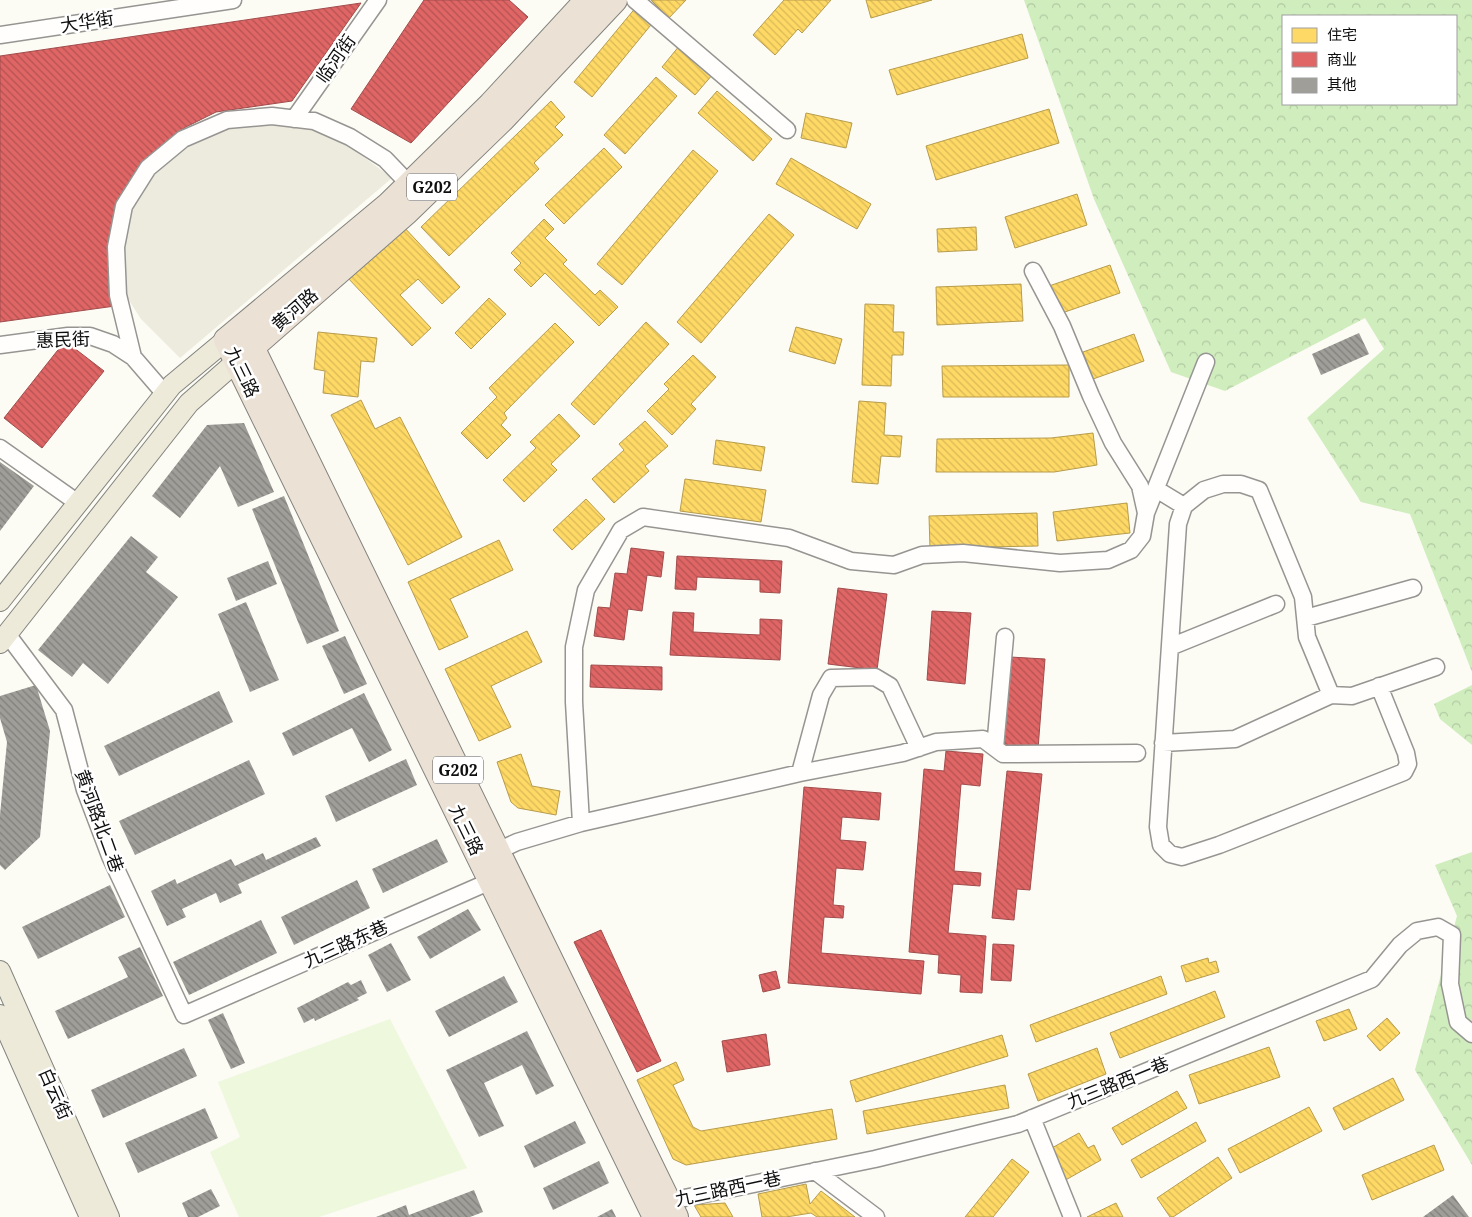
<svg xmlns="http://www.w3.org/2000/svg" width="1472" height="1217" viewBox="0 0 1472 1217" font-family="'Noto Serif','Noto Sans SC',serif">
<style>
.forest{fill:url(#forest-crowns);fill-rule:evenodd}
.pitch{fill:#edf8dc}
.plaza{fill:#edebde}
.homes{fill:url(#homes-back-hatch);stroke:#b79c4c}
.shops{fill:url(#shops-back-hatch);stroke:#a14c4c}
.building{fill:url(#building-back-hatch)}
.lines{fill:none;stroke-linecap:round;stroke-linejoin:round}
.minor-casing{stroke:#969592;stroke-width:19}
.major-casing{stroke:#83837f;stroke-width:22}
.highway-casing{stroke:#83837f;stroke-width:26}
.minor{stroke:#fffefd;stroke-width:16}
.major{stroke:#edead9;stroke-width:20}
.highway{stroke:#ebe2d5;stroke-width:24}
.labels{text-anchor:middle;stroke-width:5;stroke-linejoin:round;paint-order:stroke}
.shield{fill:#fff;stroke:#575757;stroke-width:1}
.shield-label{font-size:16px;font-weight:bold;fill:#0f0f0f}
.street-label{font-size:18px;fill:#0f0f0f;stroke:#fff}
</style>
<defs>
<pattern id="forest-crowns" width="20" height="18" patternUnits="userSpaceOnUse" patternTransform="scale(1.25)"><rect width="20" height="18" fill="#d0edbe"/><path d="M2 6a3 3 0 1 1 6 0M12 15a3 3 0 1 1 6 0" fill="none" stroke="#b1caa2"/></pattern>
<pattern id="homes-back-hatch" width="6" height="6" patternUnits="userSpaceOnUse" patternTransform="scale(1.25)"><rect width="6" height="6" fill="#ffd966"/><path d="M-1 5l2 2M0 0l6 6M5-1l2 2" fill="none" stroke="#d9b957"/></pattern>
<pattern id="shops-back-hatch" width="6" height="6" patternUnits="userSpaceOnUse" patternTransform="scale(1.25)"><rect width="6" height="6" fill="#e06666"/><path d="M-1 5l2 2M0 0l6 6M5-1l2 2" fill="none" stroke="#b45252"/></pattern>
<pattern id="building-back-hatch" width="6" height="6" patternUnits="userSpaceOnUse" patternTransform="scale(1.25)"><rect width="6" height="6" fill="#a09e99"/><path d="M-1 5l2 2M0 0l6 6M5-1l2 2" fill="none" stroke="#817f7b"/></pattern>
</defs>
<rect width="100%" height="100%" fill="#fcfbf4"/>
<!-- forest -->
<path class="forest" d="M 1024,0 L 1472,0 L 1472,672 L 1410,514 L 1361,502 L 1307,418 L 1384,349 L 1365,318 L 1225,391 L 1171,372 L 1094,199 ZM 1283,16 L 1456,16 L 1456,104 L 1283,104 Z
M 1472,685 L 1472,745 L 1440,719 L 1434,704 Z
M 1472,852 L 1472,1165 L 1415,1070 L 1457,916 L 1435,865 Z"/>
<!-- pitch -->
<path class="pitch" d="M 390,1019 L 467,1168 L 319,1217 L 239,1217 L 210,1152 L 240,1137 L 218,1082 Z"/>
<!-- plaza -->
<path class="plaza" d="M 289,113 L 346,144 L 392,178 L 180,358 L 141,319 L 118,283 L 120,217 L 150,170 L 222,118 Z"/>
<!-- homes -->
<path class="homes" d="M 651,0 L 686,0 L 669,18 Z
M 784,0 L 831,0 L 802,33 L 798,29 L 775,55 L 753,35 Z
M 866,0 L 932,0 L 871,18 Z
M 637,6 L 655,20 L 592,97 L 574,82 Z
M 1022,34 L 1028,58 L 897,95 L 889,70 Z
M 680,45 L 713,74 L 695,95 L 662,67 Z
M 656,77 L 677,96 L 625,154 L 604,135 Z
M 717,91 L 772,139 L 753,161 L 698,113 Z
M 551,101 L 565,117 L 555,127 L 563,135 L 534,163 L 539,169 L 449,256 L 421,227 Z
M 1049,109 L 1059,143 L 936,180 L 926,146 Z
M 806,113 L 852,123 L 846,148 L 801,138 Z
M 604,148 L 622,167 L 564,224 L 545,205 Z
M 693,150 L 718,171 L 622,285 L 597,264 Z
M 791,158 L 871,204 L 857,229 L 776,184 Z
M 1077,194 L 1087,225 L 1015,248 L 1005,217 Z
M 769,214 L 794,235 L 701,343 L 677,322 Z
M 544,219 L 554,229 L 545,238 L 567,260 L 563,264 L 595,295 L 600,290 L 618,307 L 599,326 L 545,273 L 531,287 L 514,270 L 521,263 L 511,253 Z
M 402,225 L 460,287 L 442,304 L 418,279 L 400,295 L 431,328 L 412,346 L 347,277 Z
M 976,227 L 977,250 L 938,252 L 937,229 Z
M 1110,265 L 1120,293 L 1059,314 L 1049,286 Z
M 1021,284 L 1023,321 L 937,325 L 936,287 Z
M 489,298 L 506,314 L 471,349 L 455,333 Z
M 865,304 L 894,305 L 893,332 L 904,332 L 903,355 L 892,355 L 891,386 L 862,385 Z
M 646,322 L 669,344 L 594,425 L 571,404 Z
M 555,323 L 574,342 L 504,413 L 507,418 L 501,425 L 511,435 L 487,459 L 461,433 L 497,397 L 489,388 Z
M 796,327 L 842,339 L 835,364 L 789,351 Z
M 318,332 L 377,338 L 374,362 L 361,361 L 358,397 L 323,393 L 325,371 L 314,369 Z
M 1134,334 L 1144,361 L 1093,379 L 1083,352 Z
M 693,355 L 716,377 L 691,404 L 696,409 L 672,435 L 647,411 L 669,389 L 664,384 Z
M 1069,365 L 1069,397 L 943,397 L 942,366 Z
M 361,400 L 375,429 L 400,417 L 462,537 L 408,565 L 331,415 Z
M 859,401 L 886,403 L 884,435 L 902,436 L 900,457 L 881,456 L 878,484 L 852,482 Z
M 559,414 L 580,436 L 551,464 L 557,470 L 524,502 L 503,480 L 536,448 L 530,442 Z
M 645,421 L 668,446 L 645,466 L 649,471 L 614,503 L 592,479 L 624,450 L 619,444 Z
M 1093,433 L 1097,465 L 1054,472 L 936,472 L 937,439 L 1051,438 Z
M 716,440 L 765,447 L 761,471 L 713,464 Z
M 685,479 L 766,490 L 761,522 L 680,511 Z
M 586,499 L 605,519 L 572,550 L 553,530 Z
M 1127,503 L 1130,533 L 1057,541 L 1053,512 Z
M 1037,513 L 1038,546 L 930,548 L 929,516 Z
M 499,540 L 513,570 L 450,599 L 468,637 L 439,650 L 408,582 Z
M 527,631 L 542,662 L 491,686 L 511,727 L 479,741 L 445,669 Z
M 521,754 L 532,786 L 560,791 L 556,815 L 518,808 L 511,802 L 497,762 Z
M 1208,958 L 1209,963 L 1216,961 L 1219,972 L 1186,982 L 1181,966 Z
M 1161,976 L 1167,994 L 1036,1042 L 1030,1025 Z
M 1215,991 L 1225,1017 L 1120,1058 L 1110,1033 Z
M 1349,1009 L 1357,1029 L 1324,1041 L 1316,1021 Z
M 1387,1018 L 1400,1033 L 1380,1051 L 1367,1036 Z
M 1002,1035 L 1008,1056 L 856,1102 L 850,1081 Z
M 1269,1047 L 1280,1077 L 1199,1104 L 1189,1075 Z
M 1097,1048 L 1106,1074 L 1038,1101 L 1028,1074 Z
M 676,1062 L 684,1080 L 673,1085 L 693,1127 L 701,1131 L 832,1109 L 837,1139 L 686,1165 L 673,1159 L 637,1080 Z
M 1393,1078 L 1404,1100 L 1344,1130 L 1333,1108 Z
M 1005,1085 L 1009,1108 L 867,1134 L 863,1111 Z
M 1177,1091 L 1187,1108 L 1122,1145 L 1112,1128 Z
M 1309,1107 L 1322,1131 L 1240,1173 L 1228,1149 Z
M 1196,1122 L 1206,1141 L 1141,1178 L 1131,1160 Z
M 1079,1133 L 1088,1148 L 1094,1145 L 1101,1160 L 1062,1182 L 1050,1149 Z
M 1434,1145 L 1444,1170 L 1372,1200 L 1362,1175 Z
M 1218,1157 L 1232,1178 L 1173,1217 L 1170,1217 L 1157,1198 Z
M 1012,1159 L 1029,1172 L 993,1217 L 965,1217 Z
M 806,1184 L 810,1204 L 821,1191 L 855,1217 L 817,1217 L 811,1213 L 786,1217 L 762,1217 L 758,1194 Z
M 725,1203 L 733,1217 L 701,1217 L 694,1205 Z
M 1116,1203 L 1123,1217 L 1087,1217 Z"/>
<!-- shops -->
<path class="shops" d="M 424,0 L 509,0 L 528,17 L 411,143 L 351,109 Z
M 361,3 L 292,101 L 216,112 L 184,128 L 153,154 L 132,180 L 115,306 L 0,322 L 0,56 Z
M 65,341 L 104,371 L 42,448 L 4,418 Z
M 631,548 L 664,552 L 661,577 L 647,575 L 642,611 L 628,609 L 624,640 L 594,636 L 598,607 L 610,608 L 615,573 L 627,574 Z
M 677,556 L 782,561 L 780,593 L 760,592 L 760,580 L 697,577 L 696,590 L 675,589 Z
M 838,588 L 887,594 L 877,670 L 828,664 Z
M 932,611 L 971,613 L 965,684 L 927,680 Z
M 673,612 L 694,613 L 693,632 L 760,635 L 760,619 L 782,620 L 780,660 L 670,655 Z
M 1010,657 L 1045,659 L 1038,749 L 1004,746 Z
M 591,665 L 662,667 L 662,690 L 590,687 Z
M 946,751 L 983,754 L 980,786 L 961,784 L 954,871 L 981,873 L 980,886 L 953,884 L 948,933 L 986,936 L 982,993 L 960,992 L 961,975 L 938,973 L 939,955 L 909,952 L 924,769 L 944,771 Z
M 1007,771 L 1042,774 L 1030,890 L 1017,889 L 1014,920 L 992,918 Z
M 804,787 L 881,793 L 879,820 L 842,817 L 840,840 L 866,842 L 863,870 L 836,868 L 833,905 L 844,906 L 843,918 L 824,917 L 821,953 L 924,961 L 921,994 L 788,983 Z
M 601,930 L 661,1061 L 637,1072 L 574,942 Z
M 993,944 L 1014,945 L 1011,981 L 991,980 Z
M 776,971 L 780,988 L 763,992 L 759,975 Z
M 766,1034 L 770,1065 L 727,1072 L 722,1041 Z"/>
<!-- building -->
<path class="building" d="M 1359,333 L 1369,354 L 1321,375 L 1312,354 Z
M 244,423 L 274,492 L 238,507 L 220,466 L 180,518 L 152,496 L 207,425 Z
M 0,462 L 34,486 L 0,531 Z
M 284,496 L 339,631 L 307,644 L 252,509 Z
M 131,536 L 158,557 L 146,572 L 178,597 L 108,684 L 83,663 L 72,677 L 38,650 Z
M 268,561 L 277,584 L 236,601 L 227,578 Z
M 246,602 L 279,680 L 250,692 L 218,614 Z
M 345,636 L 367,684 L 344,694 L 322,646 Z
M 36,685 L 50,731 L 40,837 L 5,870 L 0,865 L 0,815 L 7,742 L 0,718 L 0,696 Z
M 219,691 L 233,722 L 119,776 L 104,746 Z
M 364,693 L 392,750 L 369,762 L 352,728 L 293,756 L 282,733 Z
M 406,759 L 417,785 L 336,822 L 325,796 Z
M 249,760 L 265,794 L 135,855 L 119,821 Z
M 316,837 L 321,846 L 238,884 L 242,893 L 220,903 L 216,893 L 182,909 L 186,917 L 167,926 L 151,891 L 175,879 L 177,884 L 231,859 L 235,866 L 263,853 L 266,860 Z
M 437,839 L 448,862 L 383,893 L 372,869 Z
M 357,880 L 370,908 L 294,945 L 281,917 Z
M 110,885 L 125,917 L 38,959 L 22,927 Z
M 468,909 L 481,930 L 430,959 L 417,937 Z
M 261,920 L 277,953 L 189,995 L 173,962 Z
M 391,943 L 411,980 L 387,992 L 368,955 Z
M 140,947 L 163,996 L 68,1039 L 55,1011 L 128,977 L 118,957 Z
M 504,976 L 518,1002 L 449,1037 L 435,1011 Z
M 361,980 L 367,993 L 357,998 L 359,1000 L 315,1021 L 314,1018 L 304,1023 L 297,1008 L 348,982 L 351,985 Z
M 223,1013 L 245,1063 L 231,1069 L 208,1020 Z
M 527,1031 L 554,1086 L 536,1095 L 522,1065 L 484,1083 L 504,1126 L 479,1137 L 446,1070 Z
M 184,1048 L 197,1076 L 103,1118 L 91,1090 Z
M 205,1108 L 218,1138 L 138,1173 L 125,1143 Z
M 575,1121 L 586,1143 L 534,1168 L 524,1146 Z
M 599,1161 L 609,1183 L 553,1210 L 543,1188 Z
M 211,1189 L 220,1206 L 198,1217 L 188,1217 L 182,1203 Z
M 474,1190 L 483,1212 L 470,1217 L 376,1217 L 406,1205 L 409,1215 Z
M 1453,1195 L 1469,1217 L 1423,1217 Z
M 612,1209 L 616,1217 L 597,1217 Z"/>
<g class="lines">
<defs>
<path id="minor" d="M 635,0 L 787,130
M 0,35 L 233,0
M 294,119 L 378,0
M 0,345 L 68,336 L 90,336 L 113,344 L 133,357 L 165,394
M 133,357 L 118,295 L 116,247 L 124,206 L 148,168 L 183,139 L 227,120 L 272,116 L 314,121 L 350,137 L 385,159 L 409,184
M 0,448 L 78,503
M 1156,489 L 1184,506
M 1146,513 L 1206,362
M 1306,618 L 1413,588
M 7,634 L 64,710 L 85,790 L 110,856 L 184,1015 L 500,877
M 1170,647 L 1276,604
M 1331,695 L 1307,637 L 1303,597 L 1259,490 L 1241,484 L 1223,484 L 1204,490 L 1184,506 L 1178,524 L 1158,827 L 1161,845 L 1170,854 L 1182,857 L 1219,845 L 1404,772 L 1408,764 L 1406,753 L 1379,686
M 1163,743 L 1235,739 L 1331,695 L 1352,696 L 1436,667
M 995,748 L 1005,637
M 800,773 L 821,695 L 831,678 L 875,677 L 890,686 L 919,748
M 581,823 L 800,773 L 903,753 L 936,742 L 983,739 L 1003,754 L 1137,753
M 489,855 L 517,842 L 581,823 L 574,702 L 574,647 L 586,590 L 621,530 L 643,517 L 789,538 L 851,561 L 894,565 L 922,555 L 963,553 L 1060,563 L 1108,560 L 1131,550 L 1142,536 L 1146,513 L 1140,486 L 1113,443 L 1091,396 L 1062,326 L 1033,271
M 1032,1118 L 1072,1217
M 815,1171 L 876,1217
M 660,1203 L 875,1159 L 1018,1124 L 1372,979 L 1400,945 L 1417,931 L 1438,927 L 1452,935 L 1450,984 L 1458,1022 L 1472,1034"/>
<path id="major" d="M 0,601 L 172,385 L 226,340
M 0,643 L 189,403 L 237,361
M 0,971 L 109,1217
M 0,1015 L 90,1217"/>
<path id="highway" d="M 226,340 L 252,347 L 676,1217
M 226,340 L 655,1217
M 226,340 L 388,205 L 491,104 L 587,0
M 240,358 L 407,212 L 502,120 L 615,0"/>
</defs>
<!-- minor casing -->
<use href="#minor" class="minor-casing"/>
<!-- major casing -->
<use href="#major" class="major-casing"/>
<!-- highway casing -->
<use href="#highway" class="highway-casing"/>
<!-- minor -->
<use href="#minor" class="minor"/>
<!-- major -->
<use href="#major" class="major"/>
<!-- highway -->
<use href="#highway" class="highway"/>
</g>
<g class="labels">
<!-- shield labels -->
<g class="shield">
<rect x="407" y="173.5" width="50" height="27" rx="4"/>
<rect x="433" y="756.5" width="50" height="27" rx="4"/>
</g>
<g class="shield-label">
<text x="432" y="193">G202</text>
<text x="458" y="776">G202</text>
</g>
<!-- street labels -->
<g class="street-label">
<text transform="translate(87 22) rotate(-9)" y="6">大华街</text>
<text transform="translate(336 59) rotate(-55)" y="6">临河街</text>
<text transform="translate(295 310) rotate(-41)" y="6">黄河路</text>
<text transform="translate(63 340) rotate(-2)" y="6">惠民街</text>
<text transform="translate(242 372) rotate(64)" y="6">九三路</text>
<text transform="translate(99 821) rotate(70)" y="6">黄河路北二巷</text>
<text transform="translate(466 830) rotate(64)" y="6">九三路</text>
<text transform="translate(346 944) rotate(-24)" y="6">九三路东巷</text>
<text transform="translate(1118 1083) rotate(-22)" y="6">九三路西一巷</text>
<text transform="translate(55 1094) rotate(66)" y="6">白云街</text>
<text transform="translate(728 1189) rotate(-12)" y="6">九三路西一巷</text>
</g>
</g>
<!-- legend -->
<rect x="1282" y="15" width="175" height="90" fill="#ffffff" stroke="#9f9f9f"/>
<rect x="1292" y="28" width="25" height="15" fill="#ffd966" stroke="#9f9f9f"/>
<text x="1327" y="40" font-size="15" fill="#0f0f0f">住宅</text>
<rect x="1292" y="52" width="25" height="15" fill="#e06666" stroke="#9f9f9f"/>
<text x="1327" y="65" font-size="15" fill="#0f0f0f">商业</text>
<rect x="1292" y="78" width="25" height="15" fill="#a09e99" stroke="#9f9f9f"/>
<text x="1327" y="90" font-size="15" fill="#0f0f0f">其他</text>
</svg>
